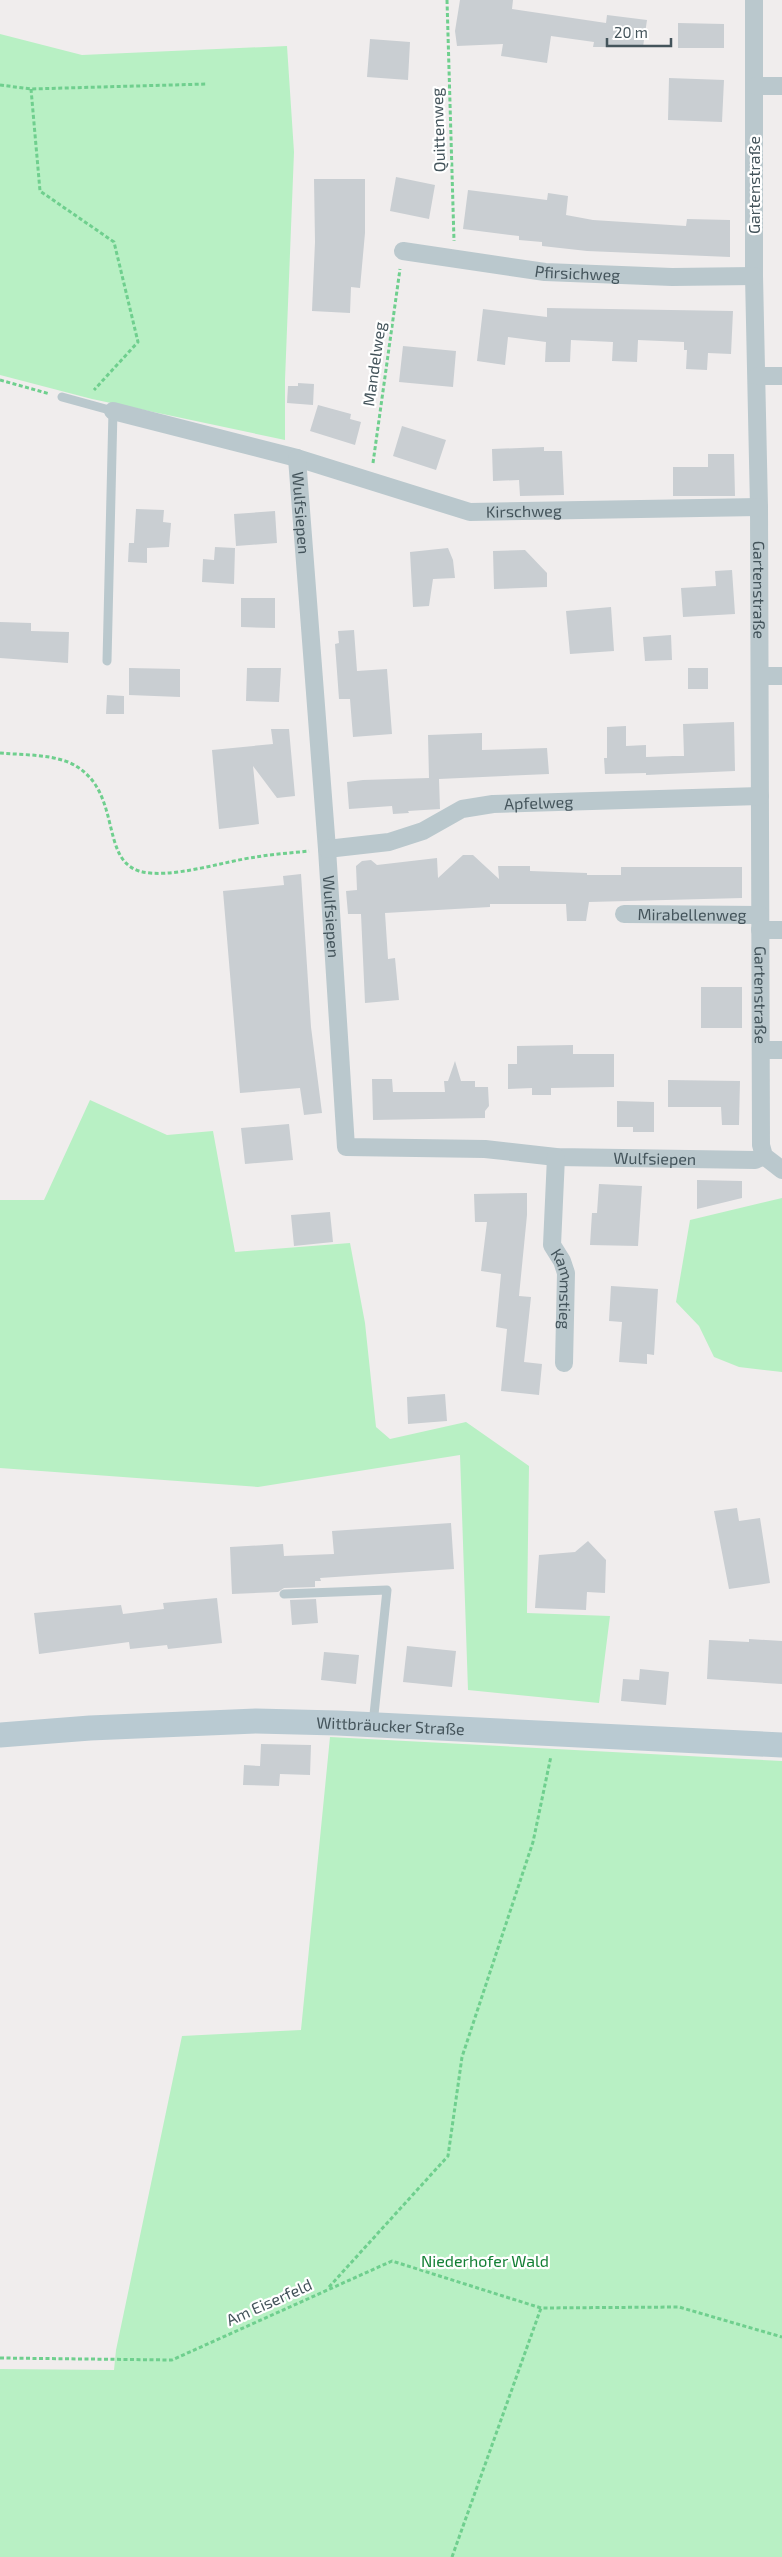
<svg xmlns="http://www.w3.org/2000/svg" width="782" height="2557" viewBox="0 0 782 2557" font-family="'Exo 2',sans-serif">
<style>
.green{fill:#b8f0c4}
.building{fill:#c9ced2}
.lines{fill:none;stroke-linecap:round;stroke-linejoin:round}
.path{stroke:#6fcf8e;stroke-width:3;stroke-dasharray:4 2.5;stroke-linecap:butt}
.lane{stroke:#bac8cd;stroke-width:9}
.street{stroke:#bac8cd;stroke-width:18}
.secondary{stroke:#b9cad2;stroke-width:25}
.labels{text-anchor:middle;stroke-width:4.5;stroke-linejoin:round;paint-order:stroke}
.street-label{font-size:16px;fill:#44545b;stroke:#fff}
.park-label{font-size:16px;fill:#137f35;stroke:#fff}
</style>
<rect width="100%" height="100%" fill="#f0eded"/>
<!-- green -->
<path class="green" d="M 0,34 L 82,55 L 287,46 L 294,152 L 285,380 L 285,440 L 92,399 L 0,375 Z
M 90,1100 L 167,1135 L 213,1131 L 235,1252 L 350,1243 L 365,1323 L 376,1427 L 390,1439 L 466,1422 L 529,1466 L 527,1613 L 610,1616 L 599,1703 L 468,1690 L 460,1455 L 258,1487 L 0,1468 L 0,1200 L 44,1200 Z
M 782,1198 L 782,1372 L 739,1367 L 714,1357 L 699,1326 L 676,1302 L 690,1220 Z
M 330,1737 L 782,1761 L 782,2557 L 0,2557 L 0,2369 L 114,2370 L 116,2350 L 182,2036 L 301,2030 Z"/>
<!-- building -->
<path class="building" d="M 460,0 L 513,0 L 512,9 L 606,23 L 607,15 L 647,20 L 643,47 L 593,47 L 594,42 L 551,36 L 547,63 L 501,56 L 503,44 L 457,46 L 455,31 Z
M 678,23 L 724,24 L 724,48 L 678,48 Z
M 370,39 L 410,42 L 408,80 L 367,77 Z
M 669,78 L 724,80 L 722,122 L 668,120 Z
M 396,177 L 435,185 L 429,219 L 390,211 Z
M 314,179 L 365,179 L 365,233 L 360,288 L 351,287 L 350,313 L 312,311 L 315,242 Z
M 468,190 L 547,200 L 548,193 L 568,196 L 566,215 L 593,220 L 686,226 L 687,219 L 730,220 L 730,257 L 587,251 L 542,246 L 542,242 L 519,240 L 519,236 L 463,229 Z
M 547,308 L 733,311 L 731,354 L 708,353 L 707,370 L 686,369 L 687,350 L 684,350 L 684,342 L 638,340 L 637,362 L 612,361 L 613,342 L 571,340 L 570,362 L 545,362 L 546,342 L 508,337 L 505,365 L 477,361 L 483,309 L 547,317 Z
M 403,346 L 456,351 L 453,387 L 399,382 Z
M 298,383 L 314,384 L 313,405 L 287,403 L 288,386 L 298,386 Z
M 318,405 L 351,414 L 350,419 L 361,422 L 355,445 L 310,431 Z
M 402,426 L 446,440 L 436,470 L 393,456 Z
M 544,447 L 544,451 L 562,451 L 564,495 L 520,496 L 519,480 L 493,481 L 492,449 Z
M 708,454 L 734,454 L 735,496 L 673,496 L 673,467 L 708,467 Z
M 136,509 L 164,510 L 163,522 L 171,523 L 169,547 L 147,548 L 147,563 L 128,562 L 129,543 L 134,543 Z
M 275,511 L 277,543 L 236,546 L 234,514 Z
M 215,547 L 235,548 L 234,584 L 202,582 L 203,559 L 214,560 Z
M 448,548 L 453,560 L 455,578 L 433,579 L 429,606 L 413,607 L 410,552 Z
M 525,550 L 547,573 L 547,587 L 494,589 L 493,551 Z
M 732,570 L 735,614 L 683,617 L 681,588 L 716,586 L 715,571 Z
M 241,598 L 275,598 L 275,628 L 241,627 Z
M 611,607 L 614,651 L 570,654 L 566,611 Z
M 0,622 L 31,623 L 31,631 L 69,632 L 68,663 L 0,658 Z
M 354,630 L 357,671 L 387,669 L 392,734 L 353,737 L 350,699 L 339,699 L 335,644 L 339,643 L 338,631 Z
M 671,635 L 672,660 L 645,661 L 643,637 Z
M 129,668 L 180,669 L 180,697 L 129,695 Z
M 247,668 L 281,668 L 279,702 L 246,701 Z
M 688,668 L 708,668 L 708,689 L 688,689 Z
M 107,695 L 124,696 L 124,714 L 106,714 Z
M 734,722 L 735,771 L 646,775 L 646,773 L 605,774 L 604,758 L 607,758 L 607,727 L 626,726 L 626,746 L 646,745 L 646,757 L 673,756 L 684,756 L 683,724 Z
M 271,729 L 289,729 L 295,796 L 277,798 L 253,766 L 259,824 L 219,829 L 212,750 L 273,744 Z
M 482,733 L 482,750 L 547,748 L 549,774 L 439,779 L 440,809 L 408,811 L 409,813 L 393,814 L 392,806 L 349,809 L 347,782 L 363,780 L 429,778 L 428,735 Z
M 463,855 L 473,855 L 499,879 L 498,866 L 530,866 L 530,871 L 587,873 L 587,875 L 621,875 L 621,867 L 742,867 L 742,898 L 589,902 L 586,921 L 567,921 L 566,904 L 490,904 L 490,907 L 385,913 L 388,959 L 395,958 L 399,1000 L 365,1003 L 361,914 L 348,914 L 346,891 L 357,890 L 356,866 L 362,861 L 371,860 L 377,865 L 437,858 L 438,878 Z
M 301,874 L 311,1027 L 322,1113 L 304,1115 L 300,1088 L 240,1093 L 223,891 L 284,885 L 283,876 Z
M 701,987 L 742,987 L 742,1028 L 701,1028 Z
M 573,1045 L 573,1054 L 614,1054 L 614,1087 L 551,1088 L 551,1095 L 532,1095 L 532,1088 L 508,1089 L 508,1064 L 517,1064 L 517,1046 Z
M 455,1061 L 461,1081 L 475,1081 L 475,1087 L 488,1087 L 489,1106 L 485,1111 L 485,1118 L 373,1120 L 372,1079 L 392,1079 L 393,1092 L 445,1092 L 444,1081 L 448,1081 Z
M 668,1080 L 740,1081 L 739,1125 L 722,1125 L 721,1107 L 668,1107 Z
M 617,1101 L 654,1102 L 654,1132 L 633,1132 L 633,1127 L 617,1127 Z
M 289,1124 L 293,1160 L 245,1164 L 241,1128 Z
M 697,1180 L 742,1181 L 742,1198 L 697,1209 Z
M 599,1184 L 642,1186 L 638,1246 L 590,1245 L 592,1213 L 597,1213 Z
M 527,1193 L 527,1215 L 519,1296 L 531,1297 L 524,1362 L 542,1364 L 539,1395 L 501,1391 L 507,1329 L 496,1327 L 501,1274 L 481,1271 L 487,1222 L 475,1222 L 474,1194 Z
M 330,1212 L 333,1242 L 294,1246 L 291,1215 Z
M 611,1286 L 658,1289 L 654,1355 L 647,1354 L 647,1364 L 619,1362 L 622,1322 L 609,1321 Z
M 445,1394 L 447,1421 L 408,1424 L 407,1397 Z
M 737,1508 L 739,1521 L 760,1518 L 770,1583 L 729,1589 L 714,1511 Z
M 451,1523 L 454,1569 L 320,1578 L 321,1581 L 315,1581 L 315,1587 L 284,1588 L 278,1592 L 232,1594 L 230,1547 L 283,1544 L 284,1556 L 334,1554 L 332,1531 Z
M 588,1541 L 606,1560 L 605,1593 L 587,1592 L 586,1610 L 535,1608 L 539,1555 L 575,1552 Z
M 217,1598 L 222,1643 L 168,1649 L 167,1645 L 130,1649 L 129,1642 L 39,1654 L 34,1613 L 121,1605 L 123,1614 L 164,1609 L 163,1603 Z
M 316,1599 L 318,1623 L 292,1625 L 290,1600 Z
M 749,1639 L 782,1641 L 782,1684 L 707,1679 L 709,1640 L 749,1642 Z
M 407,1646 L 456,1651 L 452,1687 L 403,1682 Z
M 324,1652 L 359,1655 L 356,1684 L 321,1680 Z
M 640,1669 L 669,1672 L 666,1705 L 621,1701 L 623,1679 L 639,1680 Z
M 261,1744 L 311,1745 L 310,1775 L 280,1774 L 279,1786 L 243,1785 L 244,1765 L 260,1766 Z"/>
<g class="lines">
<!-- path -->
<path class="path" d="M 447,0 L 454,241
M 0,85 L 31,89 L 206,84
M 31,89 L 40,191 L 114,242 L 138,342 L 94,390
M 0,380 L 50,394
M 373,463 L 400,269
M 0,753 C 22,755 47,754 68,762 C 124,786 98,858 139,871 C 169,880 225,861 256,857 C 273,854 291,853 309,851
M 329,2287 L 448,2156 L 462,2057 L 533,1842 L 551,1756
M 0,2358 L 172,2360 L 392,2261 L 541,2308 L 679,2307 L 782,2337
M 452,2557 L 541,2308"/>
<!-- lane -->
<path class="lane" d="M 62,397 L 113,411 L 107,661
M 284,1594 L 387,1590 L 373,1724"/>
<!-- street -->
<g class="street">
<path id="s1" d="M 754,0 L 754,276 L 759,507 L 761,1145 L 764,1156 L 782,1170"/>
<path d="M 755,86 L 782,86"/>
<path id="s2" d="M 403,251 L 545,272 L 672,277 L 754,276"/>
<path d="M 757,376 L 782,376"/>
<path id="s3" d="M 113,411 L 297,458 L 470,512 L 759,507"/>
<path id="s4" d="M 297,458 L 327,849 L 346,1147 L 485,1149 L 556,1157 L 755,1160 L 764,1156"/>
<path d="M 760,676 L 782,676"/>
<path id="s5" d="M 327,849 L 389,842 L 423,831 L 462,809 L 493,804 L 760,796"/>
<path id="s6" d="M 624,914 L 760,915"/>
<path d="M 760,930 L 782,930"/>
<path d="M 762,1050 L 782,1050"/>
<path id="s7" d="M 556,1157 L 552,1245 L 562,1261 L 566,1273 L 564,1363"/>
</g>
<!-- secondary -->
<path class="secondary" id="s8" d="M 0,1735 L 90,1728 L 256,1721 L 337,1723 L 782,1745"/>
</g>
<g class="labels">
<!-- street labels -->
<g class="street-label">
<text transform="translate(438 130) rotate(-92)" y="6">Quittenweg</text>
<text transform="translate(754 185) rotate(-90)" y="6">Gartenstraße</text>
<text dy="6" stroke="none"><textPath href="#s2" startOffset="176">Pfirsichweg</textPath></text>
<text transform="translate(374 364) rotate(-82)" y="6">Mandelweg</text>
<text dy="6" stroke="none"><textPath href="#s3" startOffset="425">Kirschweg</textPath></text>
<text dy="6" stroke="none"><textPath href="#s4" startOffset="55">Wulfsiepen</textPath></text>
<text dy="6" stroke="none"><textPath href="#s1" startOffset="590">Gartenstraße</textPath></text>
<text dy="6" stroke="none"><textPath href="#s5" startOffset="220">Apfelweg</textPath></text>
<text dy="6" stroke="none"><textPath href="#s6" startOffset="68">Mirabellenweg</textPath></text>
<text dy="6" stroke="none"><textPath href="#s4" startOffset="460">Wulfsiepen</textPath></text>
<text dy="6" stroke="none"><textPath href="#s1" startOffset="995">Gartenstraße</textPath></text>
<text dy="6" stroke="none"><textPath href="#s4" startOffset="1000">Wulfsiepen</textPath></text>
<text dy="6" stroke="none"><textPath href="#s7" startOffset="135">Kammstieg</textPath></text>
<text dy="6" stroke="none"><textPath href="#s8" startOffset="391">Wittbräucker Straße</textPath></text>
<text transform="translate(269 2302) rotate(-24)" y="6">Am Eiserfeld</text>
</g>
<!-- park labels -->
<g class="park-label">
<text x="485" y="2267">Niederhofer Wald</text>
</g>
</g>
<!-- scale -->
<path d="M607 38v8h64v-8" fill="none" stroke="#44545b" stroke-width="2.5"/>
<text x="614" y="38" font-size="15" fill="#44545b" stroke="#ffffff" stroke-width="4" paint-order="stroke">20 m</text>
</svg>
